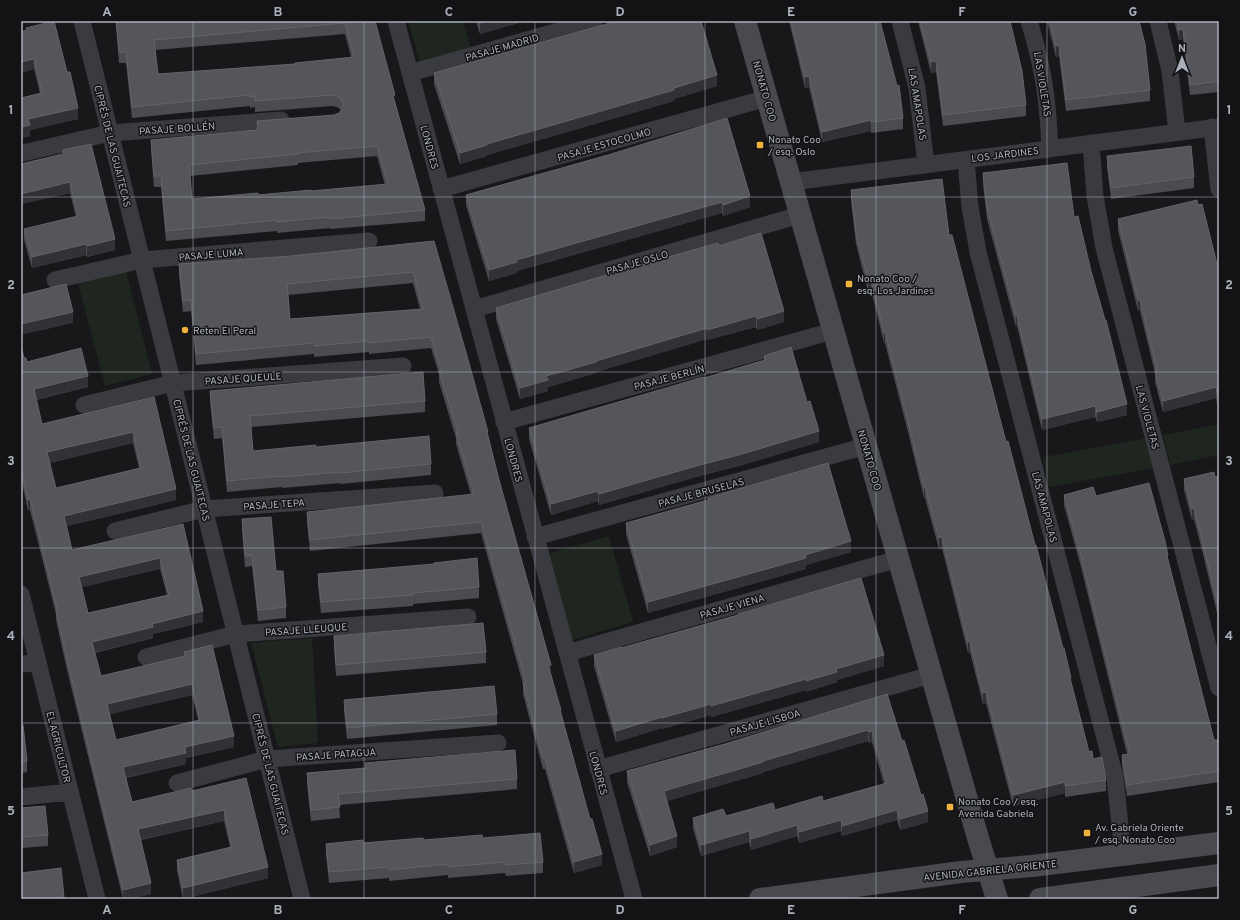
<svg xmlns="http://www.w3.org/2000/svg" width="1240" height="920" viewBox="0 0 1240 920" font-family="Overpass,sans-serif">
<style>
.green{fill:#1e261f}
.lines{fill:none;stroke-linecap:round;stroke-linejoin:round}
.minor{stroke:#3a3b40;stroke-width:17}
.secondary{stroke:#484a4f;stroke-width:22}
.wall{fill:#4a4c50;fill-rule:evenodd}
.shaded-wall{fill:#323236}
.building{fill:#55565b;stroke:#62646a;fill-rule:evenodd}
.grid{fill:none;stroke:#abb0ba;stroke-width:1;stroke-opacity:0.55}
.poi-dot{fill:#eeb23d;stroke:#131316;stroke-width:1.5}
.labels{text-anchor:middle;stroke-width:3;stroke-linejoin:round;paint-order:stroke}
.street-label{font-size:10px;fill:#abb0ba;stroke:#131316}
.poi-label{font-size:10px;fill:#abb0ba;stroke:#131316;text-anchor:start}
.neatline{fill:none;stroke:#abb0ba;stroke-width:1.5}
.grid-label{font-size:13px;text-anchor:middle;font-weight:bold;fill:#abb0ba}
</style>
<rect width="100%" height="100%" fill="#18181b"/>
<!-- green -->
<path class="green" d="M 408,21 L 463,21 L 471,48 L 420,63 Z
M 126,271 L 152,374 L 105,386 L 78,283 Z
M 1219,424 L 1219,455 L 1170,465 L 1163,435 Z
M 1149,438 L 1154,468 L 1049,487 L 1043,457 Z
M 609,536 L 633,622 L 572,640 L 547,554 Z
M 312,638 L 318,743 L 278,747 L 251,643 Z"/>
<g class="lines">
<!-- minor -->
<path class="minor" d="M 82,21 L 302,899
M 396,21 L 634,899
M 900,21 L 917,88 L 926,165
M 1029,21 C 1036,44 1042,67 1045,90 C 1048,110 1049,129 1050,149
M 1158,21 L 1170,71 L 1177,132
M 410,73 L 594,21
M 1212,127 L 1219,189
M 1091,143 L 1095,196 L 1104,248 L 1219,688
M 23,153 L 110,133 L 281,120
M 966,160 L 970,207 L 978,252 L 1115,777 L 1123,855
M 791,182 L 1219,127
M 441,189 L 767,98
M 55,280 L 142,260 L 369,241
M 474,309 L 800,215
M 84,405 L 173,383 L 403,366
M 504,422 L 833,331
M 115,531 L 204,509 L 435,493
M 535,537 L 866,446
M 21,594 L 97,899
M 567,653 L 898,559
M 146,657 L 236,634 L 468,617
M 21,664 L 38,663
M 598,769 L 931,675
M 177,783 L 267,759 L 498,743
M 21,797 L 70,792"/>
<!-- secondary -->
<path class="secondary" d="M 745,21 L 978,838 L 997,899
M 760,899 L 961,872 L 1032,866 L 1219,843
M 1040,899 L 1219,875"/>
</g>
<!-- wall -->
<path class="wall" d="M 116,21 L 375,21 L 395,102 L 425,210 L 425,221 L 330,229 L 330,228 L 277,233 L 277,231 L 166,241 L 161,187 L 154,187 L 151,150 L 151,140 L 257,130 L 257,121 L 334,115 L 339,113 L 341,110 L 337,107 L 332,106 L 255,112 L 255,107 L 250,108 L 250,106 L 132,118 L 126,63 L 119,63 ZM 345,34 L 351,57 L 295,64 L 158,74 L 155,50 ZM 377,156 L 385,185 L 311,191 L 192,199 L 190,176 L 298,165 L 298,163 Z
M 476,21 L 525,21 L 480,34 Z
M 789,21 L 880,21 L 903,118 L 903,129 L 871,133 L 871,131 L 822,142 L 809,87 L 805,88 Z
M 918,21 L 1010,21 L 1026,105 L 1026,116 L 943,126 L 936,72 L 931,73 Z
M 1047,21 L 1139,21 L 1150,90 L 1150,101 L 1066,111 L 1059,56 L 1056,57 Z
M 1174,21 L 1219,21 L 1219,92 L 1190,95 L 1183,39 L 1179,40 Z
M 26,28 L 78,119 L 30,130 L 30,136 L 21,138 L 21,98 L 40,93 L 34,69 L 21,73 L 21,32 L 26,31 Z
M 434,73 L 717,86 L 674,99 L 674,101 L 487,155 L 487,156 L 460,164 L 434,84 Z
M 63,150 L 115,250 L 87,257 L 86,255 L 32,268 L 24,240 L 24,229 L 76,217 L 70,193 L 21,204 L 21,164 L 63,154 Z
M 608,155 L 750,207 L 723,216 L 722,213 L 517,271 L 517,273 L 489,281 L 466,205 L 466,195 Z
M 1107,156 L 1194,177 L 1194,188 L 1111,199 L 1107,167 Z
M 983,173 L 1074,217 L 1127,415 L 1097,422 L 1095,417 L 1042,430 L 1017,326 L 1016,327 L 987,219 L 983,184 Z
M 851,190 L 949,235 L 1035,545 L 1089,752 L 1093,759 L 1106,780 L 1106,791 L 1065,797 L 1065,793 L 1013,806 L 986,703 L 983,704 L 970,652 L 968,653 L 942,548 L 939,549 L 925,498 L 924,498 L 908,432 L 885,343 L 884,343 L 871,290 L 868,291 L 856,244 L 851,201 Z
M 1198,205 L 1219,272 L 1219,403 L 1217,404 L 1216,398 L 1163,412 L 1155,382 L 1155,373 L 1140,311 L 1138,311 L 1118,230 L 1118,219 Z
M 434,241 L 488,437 L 551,674 L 561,714 L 602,865 L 574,873 L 545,769 L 543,769 L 523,694 L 523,684 L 481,533 L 310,551 L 307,523 L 307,512 L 471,495 L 456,444 L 456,438 L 439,382 L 439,374 L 431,348 L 369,354 L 369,352 L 314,357 L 314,354 L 196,365 L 191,311 L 183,312 L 179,275 L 179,264 L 291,256 ZM 413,283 L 420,309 L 290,319 L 288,295 Z
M 719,246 L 784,322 L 757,330 L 756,327 L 707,340 L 707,339 L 596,372 L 596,373 L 548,387 L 548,391 L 520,399 L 496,319 L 496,308 Z
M 21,345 L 24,358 L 27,362 L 88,387 L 36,400 L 42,424 L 154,397 L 176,500 L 67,526 L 72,550 L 183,524 L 203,622 L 153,634 L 153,638 L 95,653 L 101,676 L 184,656 L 184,652 L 234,747 L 186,758 L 186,764 L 126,778 L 132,802 L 192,791 L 246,778 L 268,878 L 183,899 L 177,871 L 177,860 L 230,847 L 224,821 L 141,840 L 151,894 L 129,899 L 123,899 L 67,670 L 56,620 L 56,614 L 30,510 L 28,511 L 21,478 ZM 133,443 L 139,468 L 56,488 L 49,463 ZM 160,569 L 167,595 L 88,613 L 82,587 ZM 192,695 L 198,720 L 116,740 L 110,714 Z
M 764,356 L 819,442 L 742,465 L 696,477 L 599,505 L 598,501 L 551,515 L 529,439 L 529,428 L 764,361 Z
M 210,391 L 425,401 L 425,412 L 251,427 L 253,451 L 316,447 L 431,464 L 431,475 L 341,484 L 340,483 L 282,488 L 282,487 L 227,492 L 222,438 L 214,439 L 210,402 Z
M 1219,476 L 1219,621 L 1203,554 L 1194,519 L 1192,520 L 1184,490 L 1184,479 L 1215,477 Z
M 1064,495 L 1096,496 L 1168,560 L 1214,740 L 1219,743 L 1219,782 L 1127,796 L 1122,765 L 1122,755 L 1127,754 L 1081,567 L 1064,505 Z
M 708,498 L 851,552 L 806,565 L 806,569 L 648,613 L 626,534 L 626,523 L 708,500 Z
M 242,519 L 276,571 L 286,607 L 286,618 L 258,621 L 252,566 L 245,567 L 242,530 Z
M 318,574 L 479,587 L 479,598 L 413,604 L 413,606 L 321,613 L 318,585 Z
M 738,614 L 884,666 L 837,680 L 837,682 L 806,692 L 806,690 L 711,717 L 711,715 L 662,729 L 662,728 L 616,742 L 594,666 L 594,655 L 621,648 L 738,615 Z
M 334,636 L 486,652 L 486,663 L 336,676 L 334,647 Z
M 887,694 L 902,741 L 928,822 L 900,830 L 897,820 L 842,836 L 841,831 L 799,843 L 797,836 L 751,850 L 749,842 L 701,856 L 693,828 L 693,818 L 726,816 L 775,810 L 823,801 L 884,784 L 872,742 L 869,743 L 868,741 L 763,772 L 763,773 L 667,801 L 677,847 L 650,856 L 627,782 L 627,771 L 725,744 Z
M 344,700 L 497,714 L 497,725 L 347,739 L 344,711 Z
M 21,725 L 27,761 L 27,772 L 21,773 Z
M 365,763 L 517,779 L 517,789 L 339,805 L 340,818 L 311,821 L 307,784 L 307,773 L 365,768 Z
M 21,808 L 48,835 L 48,846 L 21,848 Z
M 483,838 L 543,862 L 543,873 L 506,876 L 505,873 L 448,878 L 448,875 L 389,881 L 389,878 L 329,883 L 326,855 L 326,844 L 363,843 L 424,840 Z
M 61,868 L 64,899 L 21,899 Z"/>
<!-- shaded-wall -->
<path class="shaded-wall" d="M 487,21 L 525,21 L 480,34 L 480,23 Z
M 1183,29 L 1183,39 L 1179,40 L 1179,30 Z
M 1059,45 L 1059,56 L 1056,57 L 1056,46 Z
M 34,59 L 34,69 L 21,73 L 21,62 Z
M 936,61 L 936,72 L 931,73 L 931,62 Z
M 717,75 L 717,86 L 674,99 L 674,101 L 487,155 L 487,156 L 460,164 L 460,153 L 487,144 Z
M 809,76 L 809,87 L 805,88 L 805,77 Z
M 78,108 L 78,119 L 30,130 L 30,136 L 21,138 L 21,127 L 28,119 Z
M 871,120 L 871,131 L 822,142 L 822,132 Z
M 70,182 L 70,193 L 21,204 L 21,194 Z
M 750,196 L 750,207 L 723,216 L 723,205 Z
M 722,202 L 722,213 L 517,271 L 517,273 L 489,281 L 489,270 L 516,260 Z
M 115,239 L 115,250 L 87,257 L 87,246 Z
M 86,244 L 86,255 L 32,268 L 32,257 Z
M 868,280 L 871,280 L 871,290 L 868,291 Z
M 1138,300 L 1140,300 L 1140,311 L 1138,311 Z
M 784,311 L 784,322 L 757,330 L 757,319 Z
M 73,312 L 73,323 L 21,335 L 21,324 Z
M 1017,315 L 1017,326 L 1016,327 L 1016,316 Z
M 756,316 L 756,327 L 707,340 L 707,330 Z
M 707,328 L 707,339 L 596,372 L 596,373 L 548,387 L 548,391 L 520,399 L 520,388 L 546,376 L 596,361 Z
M 885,332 L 885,343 L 884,343 L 884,333 Z
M 88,376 L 88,387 L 34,400 L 34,389 Z
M 1216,387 L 1216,398 L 1163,412 L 1163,401 Z
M 1217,393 L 1219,393 L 1219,403 L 1217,404 Z
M 1127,404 L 1127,415 L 1097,422 L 1097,412 Z
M 1095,406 L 1095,417 L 1042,430 L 1042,419 Z
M 819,431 L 819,442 L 742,465 L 696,477 L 599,505 L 599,494 Z
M 133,432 L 133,443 L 47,463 L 47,452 Z
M 924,487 L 925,487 L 925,498 L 924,498 Z
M 176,489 L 176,500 L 64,527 L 64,516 Z
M 598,491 L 598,501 L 551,515 L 551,504 Z
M 30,499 L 30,510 L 28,511 L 28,500 Z
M 1194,508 L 1194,519 L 1192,520 L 1192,509 Z
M 942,537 L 942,548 L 939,549 L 939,538 Z
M 851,541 L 851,552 L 806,565 L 806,569 L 648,613 L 648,602 Z
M 160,558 L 160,569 L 79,588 L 79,577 Z
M 203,611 L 203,622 L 153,634 L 153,638 L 92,653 L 92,642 L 152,624 Z
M 968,642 L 970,642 L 970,652 L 968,653 Z
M 884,655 L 884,666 L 837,680 L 837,682 L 806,692 L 806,681 L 836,669 Z
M 548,665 L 551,665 L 551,675 Z
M 806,679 L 806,690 L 711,717 L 711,706 Z
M 192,684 L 192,695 L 107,715 L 107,704 Z
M 986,692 L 986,703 L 983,704 L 983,693 Z
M 711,704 L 711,715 L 662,729 L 662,718 Z
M 662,717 L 662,728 L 616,742 L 616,731 Z
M 868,730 L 868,741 L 763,772 L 763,773 L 664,802 L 664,791 L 763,761 Z
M 872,731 L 872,742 L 869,743 L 869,732 Z
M 234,736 L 234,747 L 186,758 L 186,764 L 123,778 L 123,767 L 185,747 Z
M 1065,782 L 1065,793 L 1013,806 L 1013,795 Z
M 224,810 L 224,821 L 138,840 L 138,829 Z
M 897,810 L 897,820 L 842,836 L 842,826 Z
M 928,811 L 928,822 L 900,830 L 900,819 Z
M 841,820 L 841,831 L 799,843 L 799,832 Z
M 797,825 L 797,836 L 751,850 L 751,839 Z
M 749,831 L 749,842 L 701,856 L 701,845 Z
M 677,836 L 677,847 L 650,856 L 650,845 Z
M 602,854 L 602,865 L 574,873 L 574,862 Z
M 268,867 L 268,878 L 183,899 L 183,888 Z
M 151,883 L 151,894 L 129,899 L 123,899 L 123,890 Z"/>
<!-- building -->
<path class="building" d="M 54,21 L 67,72 L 70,72 L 78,108 L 28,119 L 30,125 L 21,127 L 21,98 L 42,93 L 34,59 L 21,62 L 21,32 L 27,30 L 26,28 Z
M 116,21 L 375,21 L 395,95 L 393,96 L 425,210 L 330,219 L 330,217 L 277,222 L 277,220 L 166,231 L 161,176 L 154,176 L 151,140 L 258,130 L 257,121 L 334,115 L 339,113 L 342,109 L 343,104 L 341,99 L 337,96 L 332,95 L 255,101 L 255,96 L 250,97 L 250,95 L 132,107 L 126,52 L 119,52 ZM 345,23 L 354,57 L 295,63 L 295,64 L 158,74 L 154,40 ZM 377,146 L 388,184 L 311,191 L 311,190 L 258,195 L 258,193 L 192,199 L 189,165 L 298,154 L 297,153 Z
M 480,21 L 487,21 L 480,23 Z
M 617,21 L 701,21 L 717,75 L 674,88 L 674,90 L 487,144 L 487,145 L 460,153 L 434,73 Z
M 791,21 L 880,21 L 897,86 L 899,85 L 903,118 L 871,122 L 871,120 L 822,132 L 809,76 L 805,77 Z
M 920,21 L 1010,21 L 1022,71 L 1026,105 L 943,115 L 936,61 L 931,62 Z
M 1050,21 L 1139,21 L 1145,44 L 1150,90 L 1066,100 L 1059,45 L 1056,46 Z
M 1177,21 L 1219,21 L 1219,81 L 1190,85 L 1183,29 L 1179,30 Z
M 727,118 L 750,196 L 723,205 L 722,202 L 516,260 L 517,262 L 489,270 L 466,195 L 608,155 Z
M 91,144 L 115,239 L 87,246 L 86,244 L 32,257 L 24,229 L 78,216 L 70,182 L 21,194 L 21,164 L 63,154 L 63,150 Z
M 1191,146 L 1194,177 L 1111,188 L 1107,156 Z
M 1067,163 L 1074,217 L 1078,216 L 1091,271 L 1105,320 L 1106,320 L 1127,404 L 1097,412 L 1095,406 L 1042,419 L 1017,315 L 1016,316 L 987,208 L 983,173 Z
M 942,179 L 949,235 L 952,235 L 1006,442 L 1008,441 L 1035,545 L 1036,545 L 1063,648 L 1064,648 L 1071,678 L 1070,678 L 1089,752 L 1092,751 L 1093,759 L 1102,757 L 1106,780 L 1065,786 L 1065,782 L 1013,795 L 986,692 L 983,693 L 970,642 L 968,642 L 942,537 L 939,538 L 925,487 L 924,487 L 908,421 L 885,332 L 884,333 L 871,280 L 868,280 L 856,233 L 851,190 Z
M 1197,200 L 1198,205 L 1202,204 L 1219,272 L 1219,393 L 1217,393 L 1216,387 L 1163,401 L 1155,371 L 1157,370 L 1140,300 L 1138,300 L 1118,219 Z
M 761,233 L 784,311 L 757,319 L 756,316 L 707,330 L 707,328 L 596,361 L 596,362 L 546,376 L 548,380 L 520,388 L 496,308 L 623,270 L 718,243 L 719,246 Z
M 434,241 L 467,356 L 488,432 L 487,432 L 499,480 L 551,665 L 548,665 L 561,710 L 560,710 L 590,819 L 592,819 L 602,854 L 574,862 L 545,758 L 543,758 L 523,683 L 526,683 L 481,522 L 310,540 L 307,512 L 474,494 L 456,433 L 458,433 L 439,371 L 441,371 L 431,337 L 369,343 L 369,341 L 314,346 L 314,343 L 196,354 L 191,300 L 183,301 L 179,264 L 291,256 ZM 413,272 L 423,309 L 290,319 L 287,284 Z
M 66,284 L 73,312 L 21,324 L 21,295 Z
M 21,345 L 24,358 L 26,358 L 27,362 L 81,348 L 88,376 L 34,389 L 42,424 L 154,397 L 176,489 L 64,516 L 72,550 L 183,524 L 203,611 L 152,624 L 153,627 L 92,642 L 101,676 L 185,656 L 184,652 L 212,645 L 234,736 L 185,747 L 186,753 L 123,767 L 132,802 L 191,788 L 192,791 L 246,778 L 268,867 L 183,888 L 177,860 L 232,847 L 224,810 L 138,829 L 151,883 L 123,890 L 67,659 L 56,609 L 57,609 L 41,543 L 30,499 L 28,500 L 21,467 ZM 133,432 L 141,468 L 56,488 L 47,452 ZM 160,558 L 169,595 L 88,613 L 79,577 ZM 192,684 L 200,720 L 116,740 L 107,704 Z
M 791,347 L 807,402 L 810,401 L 819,431 L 742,454 L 696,466 L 599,494 L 598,491 L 551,504 L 529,428 L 673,386 L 703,377 L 704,378 L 765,360 L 764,356 Z
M 423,372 L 425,401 L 250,416 L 253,451 L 316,445 L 316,447 L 429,436 L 431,464 L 341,473 L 340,472 L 282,477 L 282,476 L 227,481 L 222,427 L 214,428 L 210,391 Z
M 828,463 L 851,541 L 805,555 L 806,558 L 648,602 L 626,523 L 708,500 L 708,498 Z
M 1214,472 L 1215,477 L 1219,476 L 1219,610 L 1203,543 L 1194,508 L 1192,509 L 1184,479 Z
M 1149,483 L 1165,541 L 1168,555 L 1167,556 L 1214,740 L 1218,740 L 1218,743 L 1219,743 L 1219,771 L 1127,785 L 1122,755 L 1130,754 L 1081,556 L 1064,495 L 1093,487 L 1096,496 Z
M 271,517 L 276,571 L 283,571 L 286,607 L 258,610 L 252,555 L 245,556 L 242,519 Z
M 477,558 L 479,587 L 413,593 L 413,595 L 321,602 L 318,574 L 434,564 L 434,563 Z
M 861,578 L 884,655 L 836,669 L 837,672 L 806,681 L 806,679 L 711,706 L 711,704 L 662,718 L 662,717 L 616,731 L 594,655 L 621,647 L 621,648 L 738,615 L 738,614 Z
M 483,623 L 486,652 L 336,665 L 334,636 Z
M 494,686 L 497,714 L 347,728 L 344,700 Z
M 887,694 L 902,741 L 904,740 L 921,795 L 923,794 L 928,811 L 900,819 L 897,810 L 842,826 L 841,820 L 799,832 L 797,825 L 751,839 L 749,831 L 701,845 L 693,818 L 723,809 L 726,816 L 773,803 L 775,810 L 822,796 L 823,801 L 887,783 L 872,731 L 869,732 L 868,730 L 763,761 L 763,762 L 664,791 L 677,836 L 650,845 L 627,771 L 725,744 Z
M 21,725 L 23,725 L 27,761 L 21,762 Z
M 515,750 L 517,779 L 338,794 L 340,807 L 311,810 L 307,773 L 366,768 L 365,763 Z
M 45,806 L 48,835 L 21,837 L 21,808 Z
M 540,833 L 543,862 L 506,865 L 505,862 L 448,867 L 448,864 L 389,870 L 389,867 L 329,872 L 326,844 L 363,840 L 363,843 L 423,838 L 424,840 L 482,835 L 483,838 Z
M 61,868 L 64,897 L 47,899 L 21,899 L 21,873 Z"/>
<!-- grid -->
<path class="grid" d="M 193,21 L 193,899M 364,21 L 364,899M 535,21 L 535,899M 705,21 L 705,899M 876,21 L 876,899M 1047,21 L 1047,899M 21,197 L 1219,197M 21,372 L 1219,372M 21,548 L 1219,548M 21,723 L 1219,723"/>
<!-- markers -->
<g class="poi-dot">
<rect x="756" y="141" width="8" height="8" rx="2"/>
<rect x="845" y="280" width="8" height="8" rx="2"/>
<circle cx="185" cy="330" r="4"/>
<rect x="946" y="803" width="8" height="8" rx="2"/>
<rect x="1083" y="829" width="8" height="8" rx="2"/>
</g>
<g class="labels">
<!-- street labels -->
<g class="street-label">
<text transform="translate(502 47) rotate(-16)" y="4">PASAJE MADRID</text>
<text transform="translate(1043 84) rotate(81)" y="4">LAS VIOLETAS</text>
<text transform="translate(765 91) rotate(74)" y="4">NONATO COO</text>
<text transform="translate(918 104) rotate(81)" y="4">LAS AMAPOLAS</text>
<text transform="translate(177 128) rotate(-4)" y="4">PASAJE BOLLÉN</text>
<text transform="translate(604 144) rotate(-16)" y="4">PASAJE ESTOCOLMO</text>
<text transform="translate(113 146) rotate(76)" y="4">CIPRÉS DE LAS GUAITECAS</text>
<text transform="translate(430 147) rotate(75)" y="4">LONDRES</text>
<text transform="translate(1005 154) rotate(-7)" y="4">LOS JARDINES</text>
<text transform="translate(211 254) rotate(-5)" y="4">PASAJE LUMA</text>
<text transform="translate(637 262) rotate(-16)" y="4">PASAJE OSLO</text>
<text transform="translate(669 377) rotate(-15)" y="4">PASAJE BERLÍN</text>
<text transform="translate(243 378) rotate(-4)" y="4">PASAJE QUEULE</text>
<text transform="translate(1148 417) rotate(75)" y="4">LAS VIOLETAS</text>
<text transform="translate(192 460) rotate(76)" y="4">CIPRÉS DE LAS GUAITECAS</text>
<text transform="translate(514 460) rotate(75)" y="4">LONDRES</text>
<text transform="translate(870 460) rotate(74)" y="4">NONATO COO</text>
<text transform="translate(701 492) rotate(-15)" y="4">PASAJE BRUSELAS</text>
<text transform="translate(274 504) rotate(-4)" y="4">PASAJE TEPA</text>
<text transform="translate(1045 507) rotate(75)" y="4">LAS AMAPOLAS</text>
<text transform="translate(732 606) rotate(-16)" y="4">PASAJE VIENA</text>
<text transform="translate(306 629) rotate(-4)" y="4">PASAJE LLEUQUE</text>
<text transform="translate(765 722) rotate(-16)" y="4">PASAJE LISBOA</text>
<text transform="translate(59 747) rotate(76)" y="4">EL AGRICULTOR</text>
<text transform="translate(336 754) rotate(-4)" y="4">PASAJE PATAGUA</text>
<text transform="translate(599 773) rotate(75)" y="4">LONDRES</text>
<text transform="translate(271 774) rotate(76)" y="4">CIPRÉS DE LAS GUAITECAS</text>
<text transform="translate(990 870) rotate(-6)" y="4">AVENIDA GABRIELA ORIENTE</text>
</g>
<!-- poi labels -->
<g class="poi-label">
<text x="768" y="143">Nonato Coo<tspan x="768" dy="12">/ esq. Oslo</tspan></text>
<text x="857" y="282">Nonato Coo /<tspan x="857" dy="12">esq. Los Jardines</tspan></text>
<text x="193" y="334">Reten El Peral</text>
<text x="958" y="805">Nonato Coo / esq.<tspan x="958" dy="12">Avenida Gabriela</tspan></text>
<text x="1095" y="831">Av. Gabriela Oriente<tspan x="1095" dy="12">/ esq. Nonato Coo</tspan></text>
</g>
</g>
<!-- border -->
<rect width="1240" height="920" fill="none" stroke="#131316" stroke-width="44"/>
<!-- north arrow -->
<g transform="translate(1182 58)" stroke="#131316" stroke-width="3" paint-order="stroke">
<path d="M0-3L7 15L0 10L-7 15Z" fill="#abb0ba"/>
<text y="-6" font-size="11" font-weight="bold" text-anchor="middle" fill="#abb0ba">N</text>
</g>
<rect x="22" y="22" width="1196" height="876" class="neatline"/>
<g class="grid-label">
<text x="107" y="16">A</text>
<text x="278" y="16">B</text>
<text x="449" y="16">C</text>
<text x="620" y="16">D</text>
<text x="791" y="16">E</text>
<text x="962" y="16">F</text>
<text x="1133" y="16">G</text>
<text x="11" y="114">1</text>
<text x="1229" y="114">1</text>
<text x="11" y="289">2</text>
<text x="1229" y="289">2</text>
<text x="11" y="465">3</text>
<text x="1229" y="465">3</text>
<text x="11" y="640">4</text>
<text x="1229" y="640">4</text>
<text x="11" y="815">5</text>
<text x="1229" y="815">5</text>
<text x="107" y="914">A</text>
<text x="278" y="914">B</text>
<text x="449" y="914">C</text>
<text x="620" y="914">D</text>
<text x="791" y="914">E</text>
<text x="962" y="914">F</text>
<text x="1133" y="914">G</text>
</g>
</svg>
